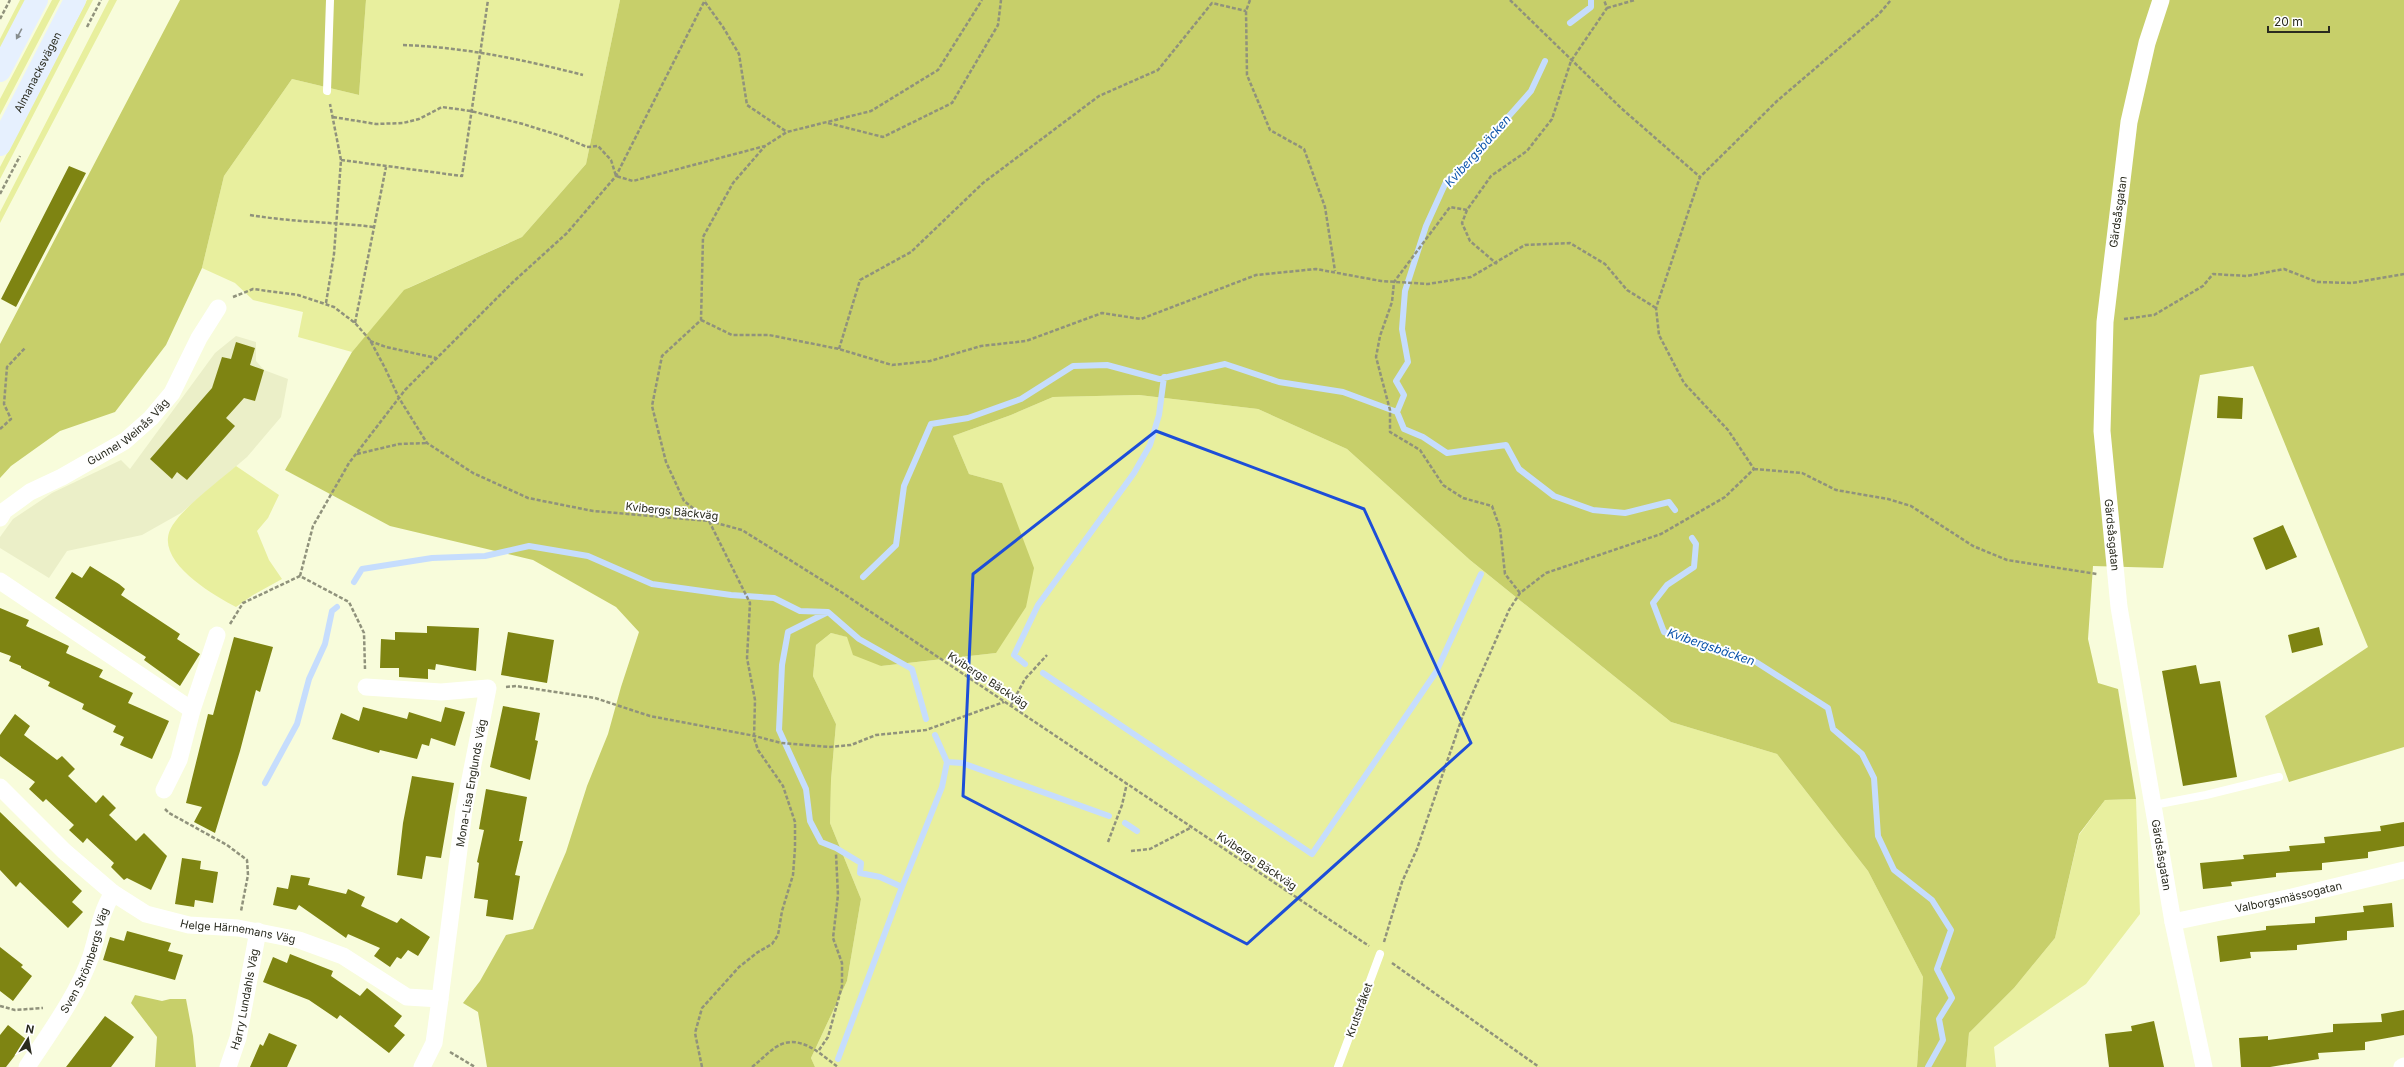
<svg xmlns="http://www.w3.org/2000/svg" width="2404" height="1067" viewBox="0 0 2404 1067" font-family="Inter,sans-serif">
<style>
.built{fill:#ebefc8}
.green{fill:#e8ef9e}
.forest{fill:#c7cf6a}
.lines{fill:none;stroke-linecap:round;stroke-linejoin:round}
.stream{stroke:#c6ddfd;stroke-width:6}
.building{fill:#7e8412}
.path{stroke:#90927c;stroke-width:2.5;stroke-dasharray:4 2;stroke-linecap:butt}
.lane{stroke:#fff;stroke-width:8}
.street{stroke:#fff;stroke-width:17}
.secondary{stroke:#e6f0fe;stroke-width:22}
.oneway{fill:#888e8e}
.marked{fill:none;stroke:#1d4ed8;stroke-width:3;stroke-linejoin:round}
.labels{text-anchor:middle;stroke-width:4;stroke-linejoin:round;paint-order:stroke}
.street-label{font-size:11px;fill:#2a2b1f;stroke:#fff}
.water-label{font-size:12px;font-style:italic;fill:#0a53ab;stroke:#fff}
</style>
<rect width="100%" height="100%" fill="#f8fcdb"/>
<!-- built -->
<path class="built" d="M 236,336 L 256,342 L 256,361 L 264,370 L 288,379 L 281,417 L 247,457 L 181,513 L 142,535 L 67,551 L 49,578 L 0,548 L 0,537 L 13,519 L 52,493 L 121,460 L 130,469 L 215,353 Z"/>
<!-- green -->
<path class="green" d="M 20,0 L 26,0 L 0,50 L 0,39 Z
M 52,0 L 60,0 L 0,115 L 0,99 Z
M 87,0 L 93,0 L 0,179 L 0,167 Z
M 109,0 L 117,0 L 0,223 L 0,212 Z
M 366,0 L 620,0 L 586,164 L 522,237 L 408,288 L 352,352 L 298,337 L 303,312 L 253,300 L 235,283 L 202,268 L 224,176 L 292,79 L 359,95 Z
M 1139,395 L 1258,409 L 1347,449 L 1470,560 L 1671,722 L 1777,754 L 1868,871 L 1923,977 L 1917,1067 L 815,1067 L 811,1058 L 847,981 L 861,899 L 830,823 L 831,780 L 836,724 L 813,676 L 816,645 L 831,633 L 848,637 L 881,666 L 996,653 L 1002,483 L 969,474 L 953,436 L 1011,415 L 1053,397 Z
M 236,466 L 279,495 L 268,518 L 257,531 L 269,560 L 282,579 L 253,595 L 236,607 C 213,595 156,562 170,530 C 179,510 218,482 236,466 Z
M 2136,799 L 2140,914 L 2086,984 L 1994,1047 L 1996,1067 L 1966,1067 L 1969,1033 L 2014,988 L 2055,938 L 2079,835 L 2105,800 Z"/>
<!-- forest -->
<path class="forest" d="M 180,0 L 366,0 L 359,95 L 292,79 L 224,176 L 202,268 L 166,345 L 115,412 L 60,431 L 11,466 L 0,478 L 0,344 Z
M 620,0 L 2404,0 L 2404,747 L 2289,782 L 2265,716 L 2368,647 L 2253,366 L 2200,375 L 2163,568 L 2093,566 L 2088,639 L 2098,683 L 2118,689 L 2136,799 L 2105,800 L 2079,834 L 2055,938 L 2014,988 L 1969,1033 L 1966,1067 L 1917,1067 L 1923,977 L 1868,871 L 1777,754 L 1671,722 L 1470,560 L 1347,449 L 1258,409 L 1139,395 L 1053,397 L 1011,415 L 953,436 L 969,474 L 1002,483 L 1034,568 L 1026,607 L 996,653 L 881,666 L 853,655 L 847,637 L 831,633 L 816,645 L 813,676 L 836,724 L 831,780 L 830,823 L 861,899 L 847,981 L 811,1058 L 815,1067 L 487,1067 L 478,1012 L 463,1003 L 480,981 L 506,935 L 533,929 L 566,852 L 587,786 L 608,734 L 621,687 L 639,632 L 616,607 L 533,560 L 390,526 L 285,470 L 352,352 L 404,290 L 522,237 L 586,164 Z
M 135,995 L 162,1001 L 170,999 L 186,999 L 193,1036 L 196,1067 L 155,1067 L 157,1037 L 131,1003 Z"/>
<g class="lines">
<!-- stream -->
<path class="stream" d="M 1570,23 L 1591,7 L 1591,0
M 1545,61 L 1531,91 L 1470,160 L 1446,182 L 1426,226 L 1405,291 L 1402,329 L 1408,362 L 1396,381 L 1404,395 L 1397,412 L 1404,429 L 1423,437 L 1447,453 L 1506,445 L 1519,469 L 1554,496 L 1593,510 L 1625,513 L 1669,502 L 1675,510
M 1692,538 L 1696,544 L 1694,567 L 1667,585 L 1653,603 L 1664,632 L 1712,646 L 1756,662 L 1828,708 L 1833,729 L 1862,754 L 1874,778 L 1878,836 L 1894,870 L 1932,900 L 1951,930 L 1937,969 L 1952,998 L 1939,1019 L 1943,1040 L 1928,1067
M 863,577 L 896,545 L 904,486 L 931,424 L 968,418 L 1021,399 L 1073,366 L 1107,365 L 1159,379 L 1225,364 L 1279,382 L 1343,392 L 1397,412
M 354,582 L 362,569 L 432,558 L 485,556 L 529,546 L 588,556 L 652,584 L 731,595 L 774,598 L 800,611 L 828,612 L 859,639 L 912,669 L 926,719
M 826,613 L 788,632 L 782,665 L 779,730 L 806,789 L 810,821 L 821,842 L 836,848 L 861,863 L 860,873 L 880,877 L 902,887 L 838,1059
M 1025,664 L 1014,655 L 1038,605 L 1134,473 L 1150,445 L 1159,415 L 1164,377
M 1043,673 L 1312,854 L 1436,672 L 1481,574
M 947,762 L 962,763 L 1109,816
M 265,783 L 297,724 L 309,679 L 325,644 L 332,611 L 337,607
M 1125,823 L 1137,831
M 902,887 L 942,787 L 947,762 L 935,735"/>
</g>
<!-- building -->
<path class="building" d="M 69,166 L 86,173 L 16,307 L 1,299 Z
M 236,342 L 255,348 L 250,365 L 264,370 L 255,401 L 244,398 L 226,418 L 235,426 L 187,480 L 177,472 L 172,479 L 150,459 L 212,388 L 222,357 L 231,359 Z
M 2218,396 L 2243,398 L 2242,419 L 2217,418 Z
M 2283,525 L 2297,557 L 2266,570 L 2253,538 Z
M 90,566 L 119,584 L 125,589 L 121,595 L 180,634 L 177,639 L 200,654 L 180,686 L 144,660 L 146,657 L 55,598 L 72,572 L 82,578 Z
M 0,608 L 29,620 L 26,626 L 69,646 L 66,653 L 103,670 L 99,677 L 133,693 L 128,703 L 169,721 L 152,759 L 120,745 L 124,737 L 113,732 L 116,726 L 82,709 L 84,704 L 48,686 L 50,682 L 21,668 L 21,666 L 9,661 L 11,656 L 0,652 Z
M 427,626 L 479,628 L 476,671 L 436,664 L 435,670 L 428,669 L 428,679 L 399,677 L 399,668 L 380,668 L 381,639 L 395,640 L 395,632 L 427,633 Z
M 2319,627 L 2323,645 L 2292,653 L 2288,635 Z
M 508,632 L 554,640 L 547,683 L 501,675 Z
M 234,637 L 273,647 L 260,692 L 256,690 L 240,751 L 215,833 L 194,822 L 202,807 L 186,803 L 208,714 L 213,715 Z
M 2196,665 L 2200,684 L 2220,681 L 2237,777 L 2183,786 L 2162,671 Z
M 503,706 L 540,713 L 535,740 L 538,741 L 530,780 L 490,767 Z
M 363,707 L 407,719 L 409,712 L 441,722 L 445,707 L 465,712 L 455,746 L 431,738 L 429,746 L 422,744 L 417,759 L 380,750 L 379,753 L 332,739 L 341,713 L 359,721 Z
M 15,714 L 30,726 L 24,735 L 57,760 L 62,756 L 75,769 L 68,776 L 96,803 L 103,795 L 116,808 L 109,815 L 136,841 L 144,833 L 167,856 L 151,890 L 127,878 L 124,880 L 111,867 L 114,863 L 87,838 L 83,843 L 69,830 L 74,825 L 46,799 L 43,802 L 29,789 L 35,782 L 0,756 L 0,735 Z
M 412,776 L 454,783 L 441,858 L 426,856 L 422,879 L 397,875 L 403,823 Z
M 486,789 L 527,797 L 519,841 L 523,841 L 515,875 L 520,876 L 513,920 L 486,916 L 488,900 L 474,898 L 479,863 L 477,862 L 484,830 L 479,829 Z
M 0,812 L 82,891 L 72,902 L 83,912 L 68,928 L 20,882 L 16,887 L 0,870 Z
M 2404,822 L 2404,846 L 2368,852 L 2368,858 L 2322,863 L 2322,870 L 2276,873 L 2276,877 L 2231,882 L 2232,886 L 2203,889 L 2200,863 L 2244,859 L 2243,855 L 2290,851 L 2289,846 L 2325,843 L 2324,837 L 2381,831 L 2380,826 Z
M 182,858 L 201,861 L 200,869 L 218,872 L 213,903 L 195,900 L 194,907 L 175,904 Z
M 291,875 L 310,878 L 308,885 L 346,894 L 348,889 L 365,897 L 361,906 L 397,923 L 401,918 L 430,937 L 418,956 L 408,950 L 401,959 L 397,957 L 390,967 L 374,956 L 380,948 L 348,934 L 346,938 L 299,905 L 296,910 L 273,905 L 277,887 L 288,889 Z
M 2392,903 L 2394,927 L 2347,931 L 2347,940 L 2297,945 L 2297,950 L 2250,952 L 2251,958 L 2220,962 L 2217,936 L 2266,930 L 2266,926 L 2315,923 L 2315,917 L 2364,912 L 2363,906 Z
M 127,931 L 171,943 L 168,951 L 183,955 L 175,980 L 103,960 L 110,937 L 124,941 Z
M 0,947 L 23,965 L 21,967 L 32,976 L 13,1001 L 0,991 Z
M 290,954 L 333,971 L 331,976 L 360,996 L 367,988 L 402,1016 L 394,1026 L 405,1035 L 389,1053 L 340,1015 L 337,1019 L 309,1000 L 263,982 L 273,957 L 287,963 Z
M 2404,1010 L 2404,1035 L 2365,1042 L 2365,1050 L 2318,1053 L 2319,1059 L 2270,1067 L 2241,1067 L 2239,1038 L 2268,1036 L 2268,1040 L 2333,1032 L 2333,1024 L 2382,1022 L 2381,1014 Z
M 105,1016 L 134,1037 L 111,1067 L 66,1067 Z
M 2154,1021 L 2164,1067 L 2109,1067 L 2105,1034 L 2132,1031 L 2131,1026 Z
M 8,1025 L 27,1040 L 6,1067 L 0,1067 L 0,1035 Z
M 269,1033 L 297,1045 L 287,1067 L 250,1067 L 260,1044 L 263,1046 Z"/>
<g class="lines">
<!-- path -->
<path class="path" d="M 1250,0 L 1246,11 L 1247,75 L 1270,130 L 1304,149 L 1325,207 L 1335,271
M 1510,0 L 1621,108 L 1700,177
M 705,2 L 723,27 L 739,54 L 747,105 L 787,132
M 1607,8 L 1635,0
M 0,19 L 10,0
M 87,27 L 101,0
M 403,45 C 464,47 525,60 583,75
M 333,117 L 376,124 L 403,123 L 419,119 L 442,107 L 471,111 L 523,124 L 561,136 L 587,147 L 598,146 L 611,160 L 616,176 L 633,181 L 765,146 L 787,132 L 871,111 L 938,70 L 982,0
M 828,123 L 883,137 L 952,103 L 998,25 L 1001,0
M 341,160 L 462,176 L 488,0
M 0,194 L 20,156
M 1467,210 L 1462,223 L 1470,241 L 1497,264
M 250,215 C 291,222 333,222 374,227
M 233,297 L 253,289 L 298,295 L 334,307 L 355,323 L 370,340 L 385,368 L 399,398 L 427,443 L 473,473 L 528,498 L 593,511 L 709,521 L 742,530 L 841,592 L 1369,946
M 326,303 L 334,254 L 341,160 L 330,104
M 2124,319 L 2154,315 L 2203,286 L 2213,274 L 2247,276 L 2284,269 L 2317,282 L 2352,283 L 2404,274
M 701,320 L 732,335 L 769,335 L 839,349 L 892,365 L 930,361 L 981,346 L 1026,341 L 1102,313 L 1141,319 L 1256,275 L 1316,269 L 1381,281 L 1428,284 L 1471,277 L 1525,245 L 1570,243 L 1605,264 L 1627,290 L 1656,308
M 355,323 L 386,167
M 370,341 L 386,347 L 436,358
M 839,349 L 860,280 L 911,252 L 983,183 L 1099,96 L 1158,70 L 1212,3 L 1246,11
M 0,429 L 11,419 L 4,404 L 7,367 L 25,348
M 357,454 L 399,444 L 427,443
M 1754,469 L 1802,473 L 1836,490 L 1888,499 L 1911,506 L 1973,546 L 2007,560 L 2097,574
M 300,576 L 313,526 L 349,463 L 405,390 L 513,282 L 567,233 L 616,176 L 705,0
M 1520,593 L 1505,574 L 1500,528 L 1492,506 L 1463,498 L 1443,485 L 1420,450 L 1390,432 L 1390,410 L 1376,357 L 1380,336 L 1392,302 L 1394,282 L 1450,207 L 1467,210 L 1491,176 L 1527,151 L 1552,119 L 1571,61 L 1607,8 L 1604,0
M 230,624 L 243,603 L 300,576 L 349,602 L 364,633 L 365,669
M 506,687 L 516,686 L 595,698 L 650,716 L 755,736 L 781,743 L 829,747 L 851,745 L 876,735 L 926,730 L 1004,702
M 1011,705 L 1025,679 L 1047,655
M 165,809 L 169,813 L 227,845 L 247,860 L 248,875 L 241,911
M 1108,842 L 1122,805 L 1127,783
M 1131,851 L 1150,849 L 1192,827
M 1384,942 L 1402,882 L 1417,849 L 1463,715 L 1509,610 L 1520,593 L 1546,573 L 1661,534 L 1725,497 L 1754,469 L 1728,430 L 1684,383 L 1659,335 L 1656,308 L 1700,177 L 1777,101 L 1879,14 L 1891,0
M 1392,963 L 1539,1067
M 0,1006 L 15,1010 L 43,1008
M 819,1050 L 828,1037 L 842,986 L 842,963 L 833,938 L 838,895 L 836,854
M 450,1052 L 475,1067
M 702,1067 L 695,1033 L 702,1008 L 739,967 L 758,952 L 772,944 L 778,935 L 782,911 L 793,875 L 795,848 L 795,822 L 783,786 L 758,750 L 754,738 L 755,700 L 747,658 L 750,603 L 709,521 L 684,501 L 666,462 L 652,406 L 662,356 L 701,320 L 703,237 L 733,183 L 765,146
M 752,1067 C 760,1061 767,1053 776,1047 C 800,1032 821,1055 838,1067"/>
<!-- lane -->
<path class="lane" d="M 327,91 L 330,0
M 2154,805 L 2206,795 L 2279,777
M 1338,1067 L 1380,954"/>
<!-- street -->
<g class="street">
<path id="s1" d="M 2161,0 L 2147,43 L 2129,122 L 2105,322 L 2102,431 L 2119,607 L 2173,922 L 2204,1067"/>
<path id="s2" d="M 0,518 L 4,511 L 30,492 L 62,477 L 125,441 L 151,418 L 172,393 L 199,338 L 218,308"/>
<path d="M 0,581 L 192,710"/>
<path d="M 366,687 L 441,692 L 488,688 L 464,810 L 440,999"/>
<path id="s3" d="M 0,787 L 64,851 L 113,893 L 146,914 L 189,925 L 238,928 L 299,940 L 343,956 L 407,997 L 440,999 L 434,1043 L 422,1067"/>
<path d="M 164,790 L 179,760 L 192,710 L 217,635"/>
<path id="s4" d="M 2173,922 L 2292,897 L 2404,870"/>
<path id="s5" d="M 27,1067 C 50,1032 77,996 91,956 C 98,934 100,913 113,893"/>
<path id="s6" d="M 228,1067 L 238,1038 L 258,931"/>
<path d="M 2402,1067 L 2404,1066"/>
</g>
<!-- secondary -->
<g class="secondary">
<path d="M 0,71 L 37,0"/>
<path id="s7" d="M 0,145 L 75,0"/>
</g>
</g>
<!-- one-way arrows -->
<defs><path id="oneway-solid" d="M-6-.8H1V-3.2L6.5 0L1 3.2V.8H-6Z"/></defs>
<use class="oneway" href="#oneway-solid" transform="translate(19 34) rotate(118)"/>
<!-- marked area -->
<path class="marked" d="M 1156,431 L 1364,509 L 1471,743 L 1247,944 L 963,796 L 973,574 Z"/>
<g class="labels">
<!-- street labels -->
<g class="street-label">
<text dy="4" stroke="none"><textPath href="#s7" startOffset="82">Almanacksvägen</textPath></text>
<text transform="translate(2118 212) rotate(-82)" y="4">Gärdsåsgatan</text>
<text dy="4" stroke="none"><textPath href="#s2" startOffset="156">Gunnel Weinås Väg</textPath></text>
<text transform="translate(672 511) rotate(6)" y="4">Kvibergs Bäckväg</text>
<text dy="4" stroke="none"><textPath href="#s1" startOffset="541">Gärdsåsgatan</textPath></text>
<text transform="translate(988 680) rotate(33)" y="4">Kvibergs Bäckväg</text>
<text transform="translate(471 783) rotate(-80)" y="4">Mona-Lisa Englunds Väg</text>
<text dy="4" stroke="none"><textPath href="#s1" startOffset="865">Gärdsåsgatan</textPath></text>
<text transform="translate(1257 861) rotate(34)" y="4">Kvibergs Bäckväg</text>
<text dy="4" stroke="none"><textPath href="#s4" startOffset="118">Valborgsmässogatan</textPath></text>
<text dy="4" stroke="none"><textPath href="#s3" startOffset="288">Helge Härnemans Väg</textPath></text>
<text dy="4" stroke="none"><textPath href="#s5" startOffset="122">Sven Strömbergs Väg</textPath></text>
<text dy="4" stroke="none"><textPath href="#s6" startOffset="70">Harry Lundahls Väg</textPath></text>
<text transform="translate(1359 1010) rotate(-70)" y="4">Krutstråket</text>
</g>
<!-- water labels -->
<g class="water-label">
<text transform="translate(1478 151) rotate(-48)" y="4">Kvibergsbäcken</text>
<text transform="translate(1711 647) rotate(19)" y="4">Kvibergsbäcken</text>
</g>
</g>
<!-- north arrow -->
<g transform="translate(28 1039) rotate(11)" stroke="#ffffff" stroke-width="3" paint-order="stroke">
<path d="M0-3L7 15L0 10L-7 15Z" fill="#2a2b1f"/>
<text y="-6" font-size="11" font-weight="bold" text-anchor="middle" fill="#2a2b1f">N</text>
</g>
<!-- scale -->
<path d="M2268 26v6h61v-6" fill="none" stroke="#2a2b1f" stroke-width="2"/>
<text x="2274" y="26" font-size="12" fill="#2a2b1f" stroke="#ffffff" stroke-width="3" paint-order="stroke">20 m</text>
</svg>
